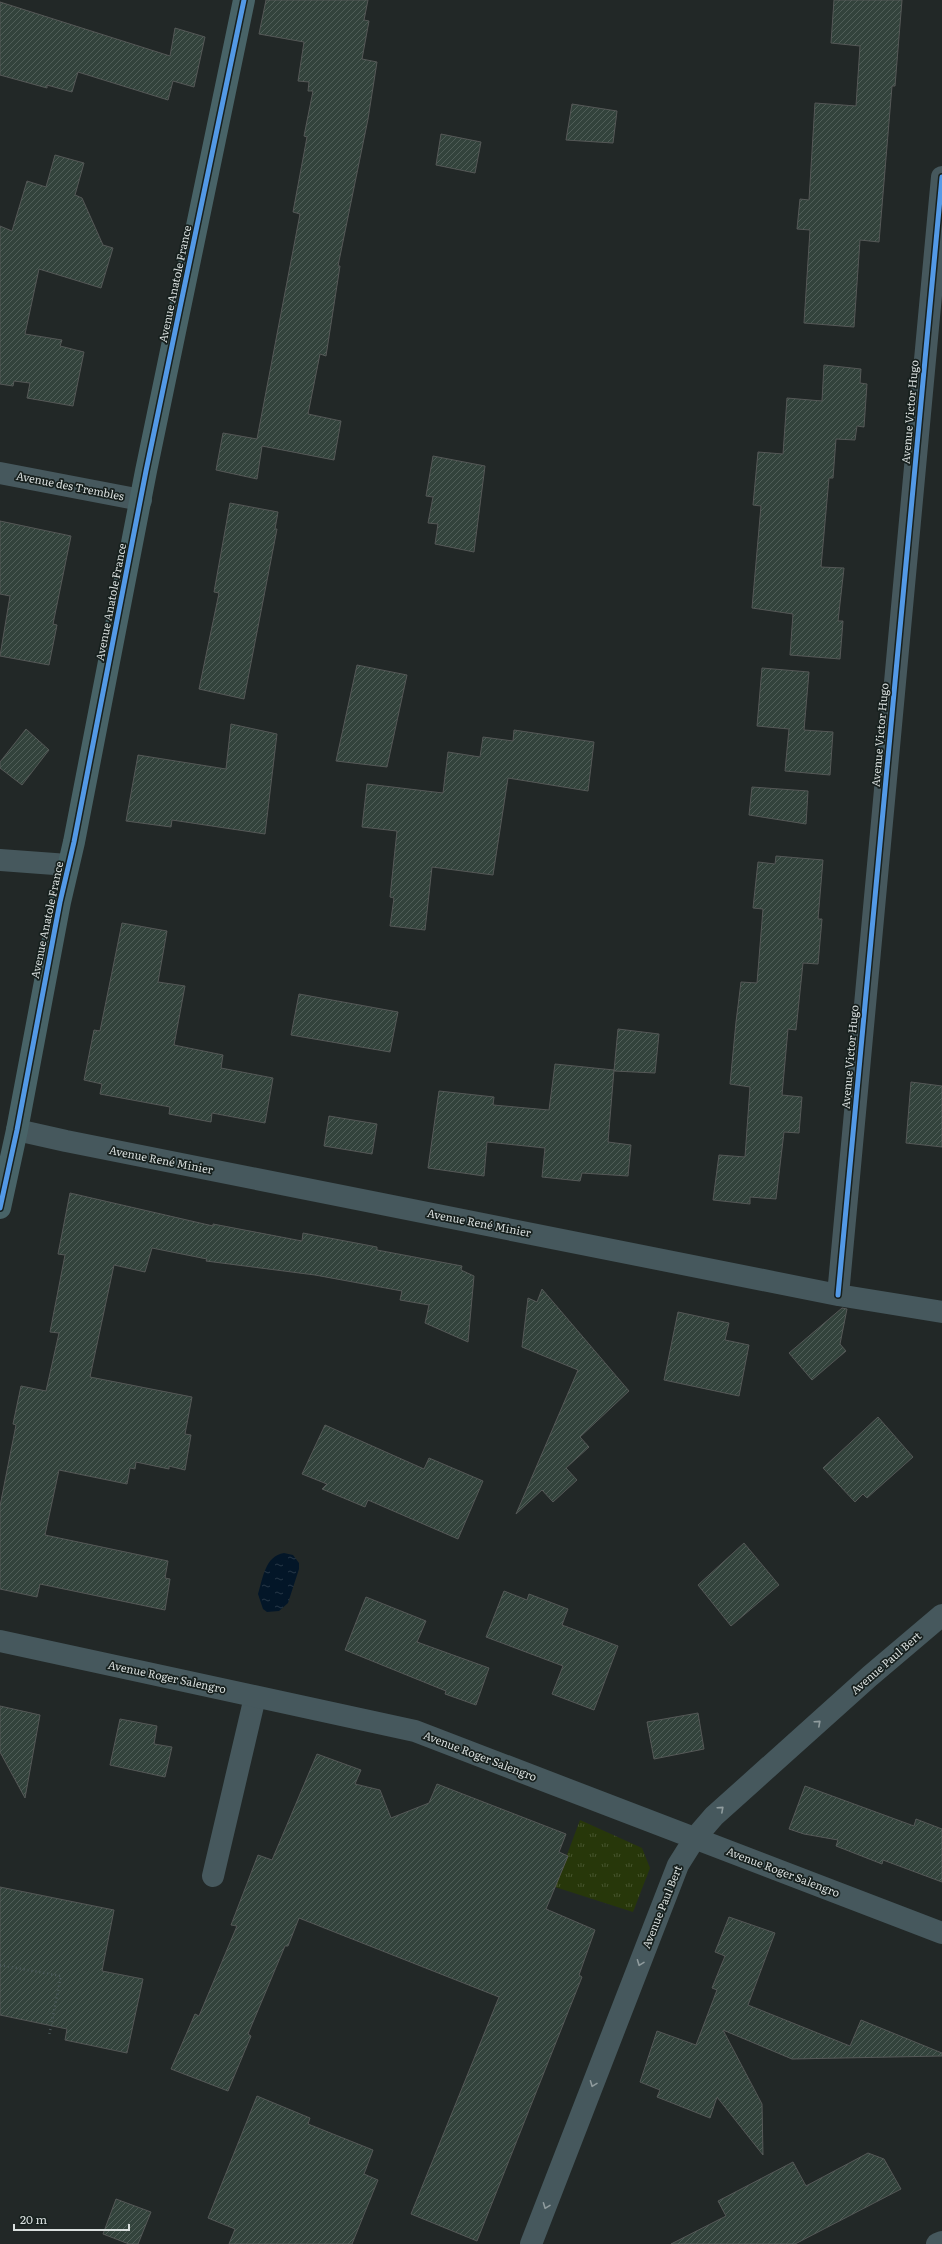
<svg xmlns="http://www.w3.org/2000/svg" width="942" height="2244" viewBox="0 0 942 2244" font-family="Literata,serif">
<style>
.grass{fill:url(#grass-tufts)}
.water{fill:url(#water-ripples)}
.building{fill:url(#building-hatch);stroke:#555857}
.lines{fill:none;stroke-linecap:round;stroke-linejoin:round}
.path{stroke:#4c595c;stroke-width:2.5;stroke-dasharray:1 3;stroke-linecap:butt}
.lane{stroke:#46585d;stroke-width:22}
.street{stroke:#46585d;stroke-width:22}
.secondary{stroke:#486367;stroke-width:22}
.cycleway-casing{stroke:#17201e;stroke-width:8}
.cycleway{stroke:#5399e6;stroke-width:5}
.oneway{stroke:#909c9e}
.labels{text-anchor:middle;stroke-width:3.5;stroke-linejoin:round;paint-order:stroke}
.street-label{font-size:11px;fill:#d9dfde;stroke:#17201e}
</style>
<defs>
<pattern id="grass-tufts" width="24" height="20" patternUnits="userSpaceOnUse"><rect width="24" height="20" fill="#27370a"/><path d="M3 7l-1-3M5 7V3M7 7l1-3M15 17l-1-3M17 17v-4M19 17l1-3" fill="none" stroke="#46542d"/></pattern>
<pattern id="water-ripples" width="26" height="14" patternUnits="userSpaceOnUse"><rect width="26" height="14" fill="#031628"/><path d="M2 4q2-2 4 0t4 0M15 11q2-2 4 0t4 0" fill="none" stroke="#273747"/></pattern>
<pattern id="building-hatch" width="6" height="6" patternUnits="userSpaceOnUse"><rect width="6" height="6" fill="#33433c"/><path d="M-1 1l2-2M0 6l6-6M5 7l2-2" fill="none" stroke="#505e58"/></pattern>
</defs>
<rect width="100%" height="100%" fill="#222827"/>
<!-- grass -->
<path class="grass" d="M 580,1820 L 642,1848 L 650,1868 L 633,1912 L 555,1887 Z"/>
<!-- water -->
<path class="water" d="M 284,1553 L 293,1555 L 299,1563 L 299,1569 L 288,1603 L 279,1611 L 267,1612 L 263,1609 L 258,1594 C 263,1578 265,1556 284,1553 Z"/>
<!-- building -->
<path class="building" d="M 266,0 L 368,0 L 364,20 L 369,21 L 362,59 L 377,62 L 368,119 L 338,266 L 340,266 L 326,356 L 320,354 L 308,414 L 341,421 L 334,460 L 262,446 L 257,479 L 216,470 L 223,433 L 257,439 L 300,214 L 293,212 L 307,137 L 304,136 L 313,91 L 308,91 L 309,82 L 298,81 L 304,42 L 259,34 Z
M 834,0 L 902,0 L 895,86 L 892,86 L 879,242 L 860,240 L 854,327 L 804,323 L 810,230 L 797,229 L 800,199 L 809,200 L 815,103 L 856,106 L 860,46 L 831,43 Z
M 0,2 L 170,56 L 175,28 L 205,37 L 194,87 L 173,81 L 168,100 L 78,72 L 72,92 L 47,85 L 47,88 L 0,75 Z
M 572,104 L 617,111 L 613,143 L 566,140 Z
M 441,134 L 481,142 L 475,173 L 436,165 Z
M 55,155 L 84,163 L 75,195 L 82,198 L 103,245 L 113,248 L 101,288 L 39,269 L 25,334 L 62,340 L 60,346 L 84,352 L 73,406 L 27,398 L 30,383 L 14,381 L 13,386 L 0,384 L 0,226 L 12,231 L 27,181 L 46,187 Z
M 824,365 L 861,369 L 860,383 L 867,384 L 864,427 L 857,426 L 855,440 L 836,439 L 833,478 L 829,478 L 821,567 L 844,568 L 838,621 L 843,621 L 840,659 L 790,655 L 793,614 L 752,608 L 761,506 L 753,505 L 758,452 L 783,454 L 787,398 L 822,401 Z
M 433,456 L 485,466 L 474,552 L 435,544 L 438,524 L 428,523 L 433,497 L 426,496 Z
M 230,503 L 278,512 L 275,529 L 277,529 L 244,699 L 199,689 L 219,593 L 214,592 Z
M 0,521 L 71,536 L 53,624 L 57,625 L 49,665 L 0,656 L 10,596 L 0,594 Z
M 357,665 L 407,675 L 387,767 L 336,761 Z
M 762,668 L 809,672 L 804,730 L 833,732 L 830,775 L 785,771 L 789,729 L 757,726 Z
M 231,724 L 277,734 L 265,834 L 172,820 L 171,827 L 126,821 L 138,755 L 226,769 Z
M 26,729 L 49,750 L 22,785 L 0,768 L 0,762 Z
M 514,730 L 594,742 L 588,791 L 508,778 L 493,875 L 432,867 L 425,930 L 390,926 L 394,898 L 390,897 L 397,831 L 362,827 L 367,784 L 443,793 L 448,752 L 480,757 L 483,737 L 513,741 Z
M 752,787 L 808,791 L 806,824 L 749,815 Z
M 776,856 L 823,860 L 818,919 L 822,919 L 818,964 L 803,963 L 796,1030 L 788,1029 L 782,1095 L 802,1097 L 799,1133 L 784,1132 L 776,1199 L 750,1197 L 750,1204 L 713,1200 L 719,1155 L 745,1157 L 750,1087 L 730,1084 L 736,1022 L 741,982 L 757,983 L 763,909 L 753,908 L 758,862 L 775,864 Z
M 122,923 L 167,931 L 158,982 L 185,986 L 174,1045 L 223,1055 L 221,1068 L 273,1078 L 265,1123 L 212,1113 L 211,1122 L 169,1114 L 170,1107 L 100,1094 L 102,1084 L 84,1080 L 94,1030 L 100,1031 Z
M 299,994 L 398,1012 L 390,1052 L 291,1035 Z
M 618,1029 L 659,1034 L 655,1073 L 614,1071 Z
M 555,1064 L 614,1070 L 608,1142 L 631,1145 L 628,1176 L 582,1173 L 580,1181 L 542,1177 L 545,1148 L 487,1142 L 484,1176 L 428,1168 L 439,1091 L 494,1097 L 493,1105 L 549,1110 Z
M 911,1082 L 942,1086 L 942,1147 L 906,1143 Z
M 329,1116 L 377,1124 L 372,1154 L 324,1146 Z
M 70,1193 L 213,1226 L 213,1224 L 302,1241 L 303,1233 L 377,1247 L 377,1250 L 462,1266 L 461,1270 L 474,1276 L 468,1342 L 425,1323 L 429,1305 L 400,1300 L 402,1291 L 315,1275 L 206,1261 L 207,1259 L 152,1248 L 145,1272 L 114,1265 L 90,1377 L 192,1397 L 185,1434 L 191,1435 L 185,1470 L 169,1466 L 169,1469 L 136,1462 L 135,1469 L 130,1468 L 127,1484 L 59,1470 L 45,1535 L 168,1561 L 165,1578 L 170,1579 L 165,1610 L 40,1584 L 37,1597 L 0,1589 L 0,1506 L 16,1425 L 13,1424 L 21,1386 L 46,1391 L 59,1333 L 50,1332 L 65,1255 L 58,1254 Z
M 542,1289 L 629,1391 L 580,1437 L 589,1447 L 566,1468 L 577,1480 L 553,1502 L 542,1490 L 516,1514 L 578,1370 L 522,1347 L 528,1298 L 537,1302 Z
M 842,1308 L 847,1309 L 840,1344 L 846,1351 L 812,1380 L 789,1353 Z
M 678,1312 L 729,1323 L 725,1340 L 749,1345 L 739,1396 L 664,1380 Z
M 878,1417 L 913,1457 L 867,1498 L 863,1494 L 855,1502 L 823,1468 Z
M 325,1425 L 424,1469 L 429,1458 L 483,1481 L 458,1539 L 368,1500 L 365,1507 L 322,1489 L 327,1484 L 302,1474 Z
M 744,1543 L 779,1585 L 731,1626 L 698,1585 Z
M 504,1591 L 527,1600 L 529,1594 L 568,1609 L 562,1625 L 618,1646 L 594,1710 L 552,1694 L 563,1666 L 486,1637 Z
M 366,1597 L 426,1621 L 417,1642 L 489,1668 L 476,1705 L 445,1694 L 446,1691 L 345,1650 Z
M 0,1706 L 40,1715 L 25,1798 L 0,1752 Z
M 698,1713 L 704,1749 L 654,1759 L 647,1722 Z
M 120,1719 L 157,1726 L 154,1744 L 172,1747 L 165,1777 L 110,1765 Z
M 317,1754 L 361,1770 L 355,1784 L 380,1790 L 391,1818 L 429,1803 L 437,1784 L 566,1834 L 559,1852 L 568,1856 L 546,1909 L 595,1930 L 579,1975 L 582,1977 L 477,2241 L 411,2214 L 499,1997 L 299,1918 L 288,1946 L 285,1946 L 248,2034 L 251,2036 L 228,2091 L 171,2069 L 195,2014 L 199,2016 L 237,1926 L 231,1925 L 258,1855 L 272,1860 Z
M 805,1786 L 914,1826 L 916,1819 L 942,1829 L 942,1882 L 883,1860 L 882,1864 L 836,1846 L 838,1840 L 804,1834 L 789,1829 Z
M 0,1887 L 114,1910 L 102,1971 L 143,1979 L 127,2053 L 65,2040 L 67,2029 L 0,2015 Z
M 729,1917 L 775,1933 L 748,2005 L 850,2046 L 861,2020 L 942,2053 L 942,2056 L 792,2059 L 723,2030 L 762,2104 L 763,2155 L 717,2097 L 710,2118 L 657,2097 L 660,2090 L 640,2082 L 657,2031 L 696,2045 L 717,1990 L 712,1988 L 725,1956 L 715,1952 Z
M 257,2096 L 310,2118 L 308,2124 L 373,2150 L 364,2174 L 378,2180 L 352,2244 L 229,2244 L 235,2229 L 208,2218 Z
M 868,2153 L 884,2159 L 901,2189 L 795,2244 L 671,2244 L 726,2216 L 718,2201 L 793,2162 L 806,2186 Z
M 116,2199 L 151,2212 L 138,2244 L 129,2244 L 103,2234 Z"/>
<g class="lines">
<!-- path -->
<path class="path" d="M 0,1965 L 61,1976 L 49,2036"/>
<!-- lane -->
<path class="lane" d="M 213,1876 L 255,1697"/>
<!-- street -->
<path class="street" d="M 0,473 L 141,500
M 0,860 L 68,865
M 17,1130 L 66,1141 L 838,1295 L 942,1312
M 838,1295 L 942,177
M 0,1641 L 415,1731 L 942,1933
M 531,2244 L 678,1865 L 695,1838 L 714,1816 L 870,1676 L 942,1615
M 937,2244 L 942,2242"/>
<!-- secondary -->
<path class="secondary" d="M 0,1208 L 17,1130 L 60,902 L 74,842 L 146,471 L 244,0"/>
<defs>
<path id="cycleway" d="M 0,1208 L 17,1130 L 60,902 L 74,842 L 146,471 L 244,0
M 838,1295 L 942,177"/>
</defs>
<!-- cycleway casing -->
<use href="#cycleway" class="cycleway-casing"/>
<!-- cycleway -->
<use href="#cycleway" class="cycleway"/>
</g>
<!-- one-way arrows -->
<defs><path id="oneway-chevron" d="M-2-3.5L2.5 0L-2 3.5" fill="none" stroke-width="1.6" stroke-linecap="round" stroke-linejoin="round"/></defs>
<g class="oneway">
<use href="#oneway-chevron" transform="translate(818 1723) rotate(-42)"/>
<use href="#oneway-chevron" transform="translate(721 1809) rotate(-42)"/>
<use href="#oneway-chevron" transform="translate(640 1963) rotate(111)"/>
<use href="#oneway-chevron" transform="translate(593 2084) rotate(111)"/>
<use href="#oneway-chevron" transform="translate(546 2206) rotate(111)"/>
</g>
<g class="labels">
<!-- street labels -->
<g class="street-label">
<text transform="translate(175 284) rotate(-78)" y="4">Avenue Anatole France</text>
<text transform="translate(910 412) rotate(-85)" y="4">Avenue Victor Hugo</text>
<text transform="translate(70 486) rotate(11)" y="4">Avenue des Trembles</text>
<text transform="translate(111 602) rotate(-79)" y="4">Avenue Anatole France</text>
<text transform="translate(880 735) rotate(-85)" y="4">Avenue Victor Hugo</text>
<text transform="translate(47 920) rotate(-78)" y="4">Avenue Anatole France</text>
<text transform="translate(850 1057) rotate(-85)" y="4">Avenue Victor Hugo</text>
<text transform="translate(161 1160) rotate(11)" y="4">Avenue René Minier</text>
<text transform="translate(479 1223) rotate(11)" y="4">Avenue René Minier</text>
<text transform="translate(886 1663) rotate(-41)" y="4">Avenue Paul Bert</text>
<text transform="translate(167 1677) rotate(12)" y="4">Avenue Roger Salengro</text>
<text transform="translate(480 1756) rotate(21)" y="4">Avenue Roger Salengro</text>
<text transform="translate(783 1872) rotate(21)" y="4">Avenue Roger Salengro</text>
<text transform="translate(662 1907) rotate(-68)" y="4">Avenue Paul Bert</text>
</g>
</g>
<!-- scale -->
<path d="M14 2224v6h115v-6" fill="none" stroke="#d9dfde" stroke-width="2"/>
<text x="20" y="2224" font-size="12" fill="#d9dfde" stroke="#17201e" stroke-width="3" paint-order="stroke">20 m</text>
</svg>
